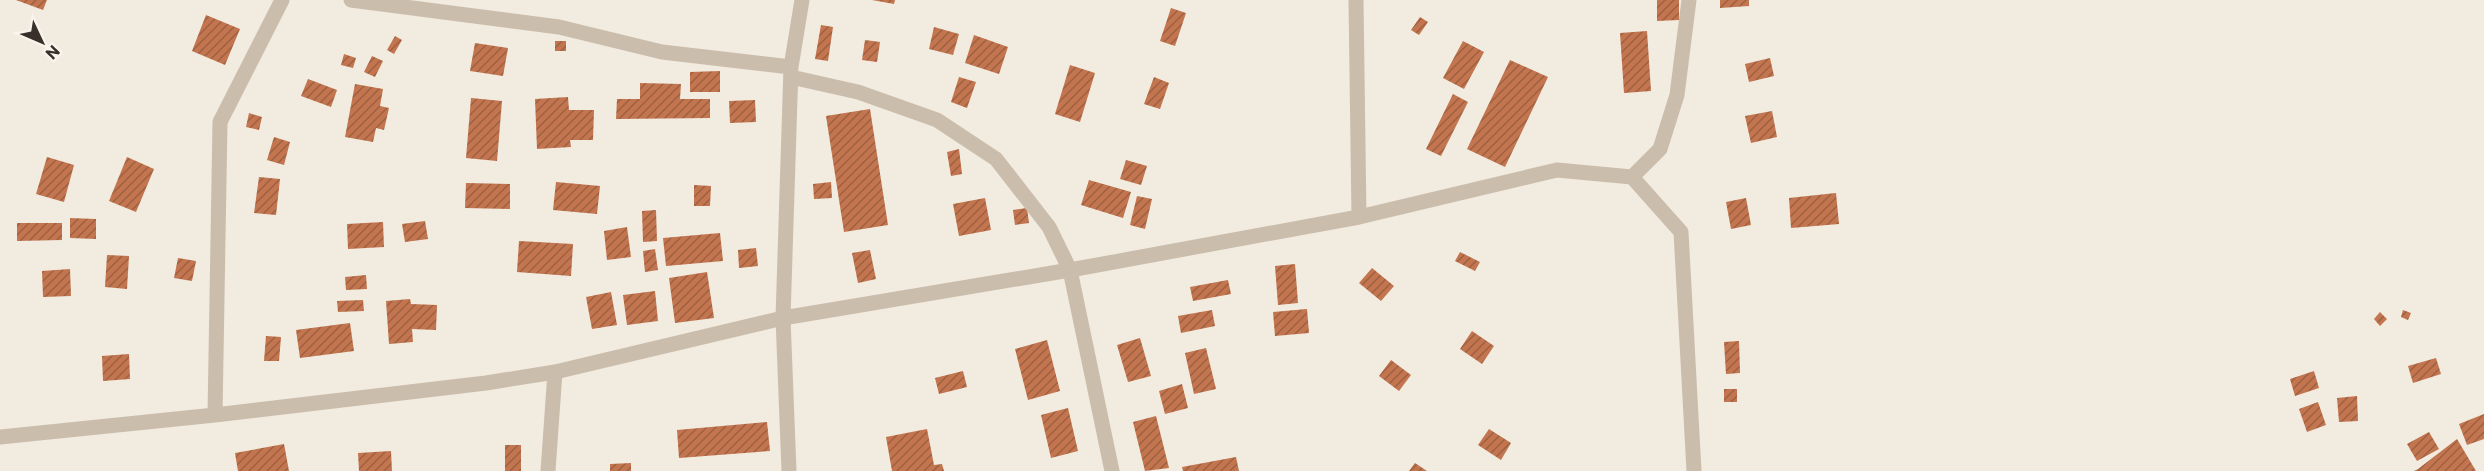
<svg xmlns="http://www.w3.org/2000/svg" width="2484" height="471" viewBox="0 0 2484 471" font-family="Commissioner,sans-serif">
<style>
.building{fill:url(#building-hatch)}
.lines{fill:none;stroke-linecap:round;stroke-linejoin:round}
.minor{stroke:#cbbdac;stroke-width:15}
</style>
<defs>
<pattern id="building-hatch" width="6" height="6" patternUnits="userSpaceOnUse" patternTransform="scale(1.5)"><rect width="6" height="6" fill="#c2754e"/><path d="M-1 1l2-2M0 6l6-6M5 7l2-2" fill="none" stroke="#9f6041"/></pattern>
</defs>
<rect width="100%" height="100%" fill="#f2ebe0"/>
<!-- building -->
<path class="building" d="M 16,0 L 47,0 L 43,10 Z
M 872,0 L 895,0 L 894,4 Z
M 1657,0 L 1679,0 L 1679,20 L 1657,21 Z
M 1720,0 L 1749,0 L 1749,6 L 1720,8 Z
M 1171,8 L 1186,13 L 1175,46 L 1160,41 Z
M 206,15 L 240,29 L 225,65 L 192,51 Z
M 1420,17 L 1428,22 L 1419,35 L 1411,30 Z
M 821,25 L 833,27 L 828,61 L 815,59 Z
M 934,27 L 959,34 L 953,55 L 929,49 Z
M 1647,31 L 1651,91 L 1624,93 L 1620,33 Z
M 974,35 L 1008,47 L 999,74 L 965,63 Z
M 395,36 L 402,40 L 394,54 L 387,50 Z
M 865,40 L 880,42 L 877,62 L 862,60 Z
M 555,41 L 566,41 L 566,51 L 555,51 Z
M 1463,41 L 1484,52 L 1464,89 L 1443,78 Z
M 475,43 L 508,48 L 503,76 L 470,71 Z
M 344,54 L 356,58 L 353,68 L 341,65 Z
M 372,56 L 383,61 L 375,77 L 364,72 Z
M 1770,58 L 1774,76 L 1749,82 L 1745,64 Z
M 1510,60 L 1548,77 L 1505,167 L 1467,149 Z
M 1070,65 L 1095,73 L 1080,122 L 1055,114 Z
M 720,71 L 720,92 L 690,92 L 690,72 Z
M 959,77 L 976,82 L 967,108 L 951,102 Z
M 1154,77 L 1169,83 L 1160,109 L 1144,104 Z
M 308,79 L 337,90 L 331,107 L 301,96 Z
M 640,83 L 681,84 L 680,99 L 710,99 L 710,118 L 616,119 L 617,99 L 640,99 Z
M 355,84 L 383,89 L 380,106 L 389,108 L 384,130 L 376,128 L 373,142 L 345,137 Z
M 1453,94 L 1468,102 L 1441,156 L 1426,149 Z
M 568,97 L 569,110 L 594,110 L 593,140 L 570,140 L 571,147 L 537,149 L 535,99 Z
M 471,98 L 502,101 L 497,161 L 466,158 Z
M 755,100 L 756,122 L 730,123 L 729,101 Z
M 870,109 L 888,225 L 844,232 L 826,116 Z
M 1772,111 L 1777,137 L 1751,143 L 1745,116 Z
M 249,113 L 262,117 L 259,130 L 246,127 Z
M 274,137 L 290,142 L 284,165 L 267,160 Z
M 959,149 L 962,174 L 951,176 L 947,152 Z
M 47,157 L 74,165 L 64,202 L 36,194 Z
M 127,157 L 154,169 L 136,212 L 109,201 Z
M 1126,160 L 1147,166 L 1141,185 L 1120,179 Z
M 259,177 L 280,179 L 276,215 L 254,213 Z
M 1089,180 L 1131,192 L 1123,218 L 1081,205 Z
M 556,182 L 600,186 L 597,214 L 553,210 Z
M 831,182 L 832,198 L 814,199 L 813,184 Z
M 466,183 L 510,184 L 510,209 L 465,208 Z
M 694,185 L 711,186 L 710,206 L 694,206 Z
M 1836,193 L 1839,224 L 1791,228 L 1789,198 Z
M 1137,196 L 1152,199 L 1145,229 L 1130,225 Z
M 985,198 L 991,230 L 959,236 L 953,204 Z
M 1746,198 L 1751,225 L 1731,229 L 1726,202 Z
M 1027,208 L 1029,223 L 1015,225 L 1013,210 Z
M 656,210 L 657,241 L 643,242 L 642,211 Z
M 70,218 L 96,219 L 96,239 L 70,238 Z
M 425,221 L 428,239 L 405,242 L 402,224 Z
M 383,222 L 384,247 L 348,249 L 347,224 Z
M 17,223 L 62,223 L 62,240 L 17,241 Z
M 627,227 L 631,257 L 607,260 L 604,231 Z
M 720,233 L 723,261 L 666,266 L 663,238 Z
M 519,241 L 573,244 L 571,276 L 517,272 Z
M 756,248 L 758,266 L 739,268 L 738,250 Z
M 655,249 L 658,270 L 645,272 L 643,251 Z
M 870,250 L 876,279 L 858,283 L 852,253 Z
M 1460,252 L 1480,262 L 1475,271 L 1455,261 Z
M 107,255 L 129,256 L 127,289 L 105,287 Z
M 178,258 L 196,261 L 192,281 L 174,278 Z
M 1295,264 L 1298,303 L 1278,305 L 1275,266 Z
M 1372,268 L 1394,286 L 1381,301 L 1359,283 Z
M 70,269 L 71,296 L 43,297 L 42,271 Z
M 707,272 L 714,318 L 675,323 L 669,278 Z
M 366,275 L 367,289 L 346,290 L 345,277 Z
M 1228,280 L 1231,294 L 1193,301 L 1190,287 Z
M 655,291 L 658,321 L 627,325 L 623,295 Z
M 611,292 L 617,325 L 592,329 L 586,297 Z
M 410,299 L 411,304 L 437,305 L 436,330 L 412,329 L 413,342 L 389,344 L 386,301 Z
M 363,300 L 364,311 L 338,312 L 337,301 Z
M 1307,309 L 1309,333 L 1275,336 L 1273,312 Z
M 1212,310 L 1215,326 L 1181,333 L 1178,316 Z
M 2403,310 L 2411,313 L 2408,320 L 2401,317 Z
M 2380,312 L 2387,319 L 2380,326 L 2374,319 Z
M 350,323 L 354,351 L 300,358 L 296,330 Z
M 1472,331 L 1494,346 L 1482,364 L 1460,349 Z
M 266,336 L 281,337 L 279,361 L 264,361 Z
M 1140,338 L 1151,376 L 1128,382 L 1117,345 Z
M 1047,340 L 1060,391 L 1028,400 L 1015,349 Z
M 1739,341 L 1740,373 L 1726,374 L 1724,342 Z
M 1206,348 L 1216,389 L 1194,394 L 1185,353 Z
M 129,354 L 130,379 L 103,381 L 102,356 Z
M 2436,358 L 2441,374 L 2413,383 L 2408,366 Z
M 1391,360 L 1411,375 L 1399,391 L 1379,376 Z
M 963,371 L 967,387 L 939,394 L 935,378 Z
M 2314,371 L 2319,388 L 2295,396 L 2290,379 Z
M 1182,384 L 1188,408 L 1165,414 L 1159,391 Z
M 1724,389 L 1737,389 L 1737,402 L 1724,402 Z
M 2357,396 L 2358,421 L 2339,422 L 2337,398 Z
M 2318,402 L 2326,425 L 2307,432 L 2299,409 Z
M 1068,408 L 1078,451 L 1051,458 L 1041,415 Z
M 2484,414 L 2484,439 L 2467,445 L 2459,424 Z
M 1156,416 L 1169,468 L 1145,471 L 1133,422 Z
M 767,422 L 770,451 L 679,458 L 677,430 Z
M 927,429 L 934,465 L 942,464 L 944,471 L 892,471 L 886,437 Z
M 1489,429 L 1511,443 L 1501,460 L 1478,445 Z
M 2429,432 L 2439,449 L 2417,461 L 2407,444 Z
M 2457,439 L 2476,471 L 2414,471 L 2418,469 Z
M 284,444 L 289,471 L 238,471 L 235,453 Z
M 505,445 L 521,445 L 521,471 L 505,471 Z
M 391,451 L 392,471 L 359,471 L 358,453 Z
M 1236,457 L 1239,471 L 1183,471 L 1182,467 Z
M 631,463 L 631,471 L 610,471 L 610,464 Z
M 1415,463 L 1427,471 L 1409,471 Z"/>
<g class="lines">
<!-- minor -->
<path class="minor" d="M 351,0 L 559,27 L 662,52 L 791,67
M 802,0 L 791,67 L 783,318 L 1070,270 L 1112,471
M 1356,0 L 1359,217
M 791,77 L 858,92 L 937,120 L 996,159 L 1049,227 L 1070,270 L 1359,217 L 1557,170 L 1632,177 L 1681,232 L 1694,471
M 1632,177 L 1660,149 L 1677,95 L 1689,0
M 215,415 L 220,122 L 282,0
M 0,437 L 215,415 L 486,383 L 555,372 L 783,318 L 789,471
M 548,471 L 555,372"/>
</g>
<!-- north arrow -->
<g transform="translate(42 42) rotate(134)" stroke="#faf5ec" stroke-width="4.5" paint-order="stroke">
<path d="M0-4.5L10 22L0 15L-10 22Z" fill="#39302b"/>
<text y="-9" font-size="16" font-weight="bold" text-anchor="middle" fill="#39302b">N</text>
</g>
</svg>
